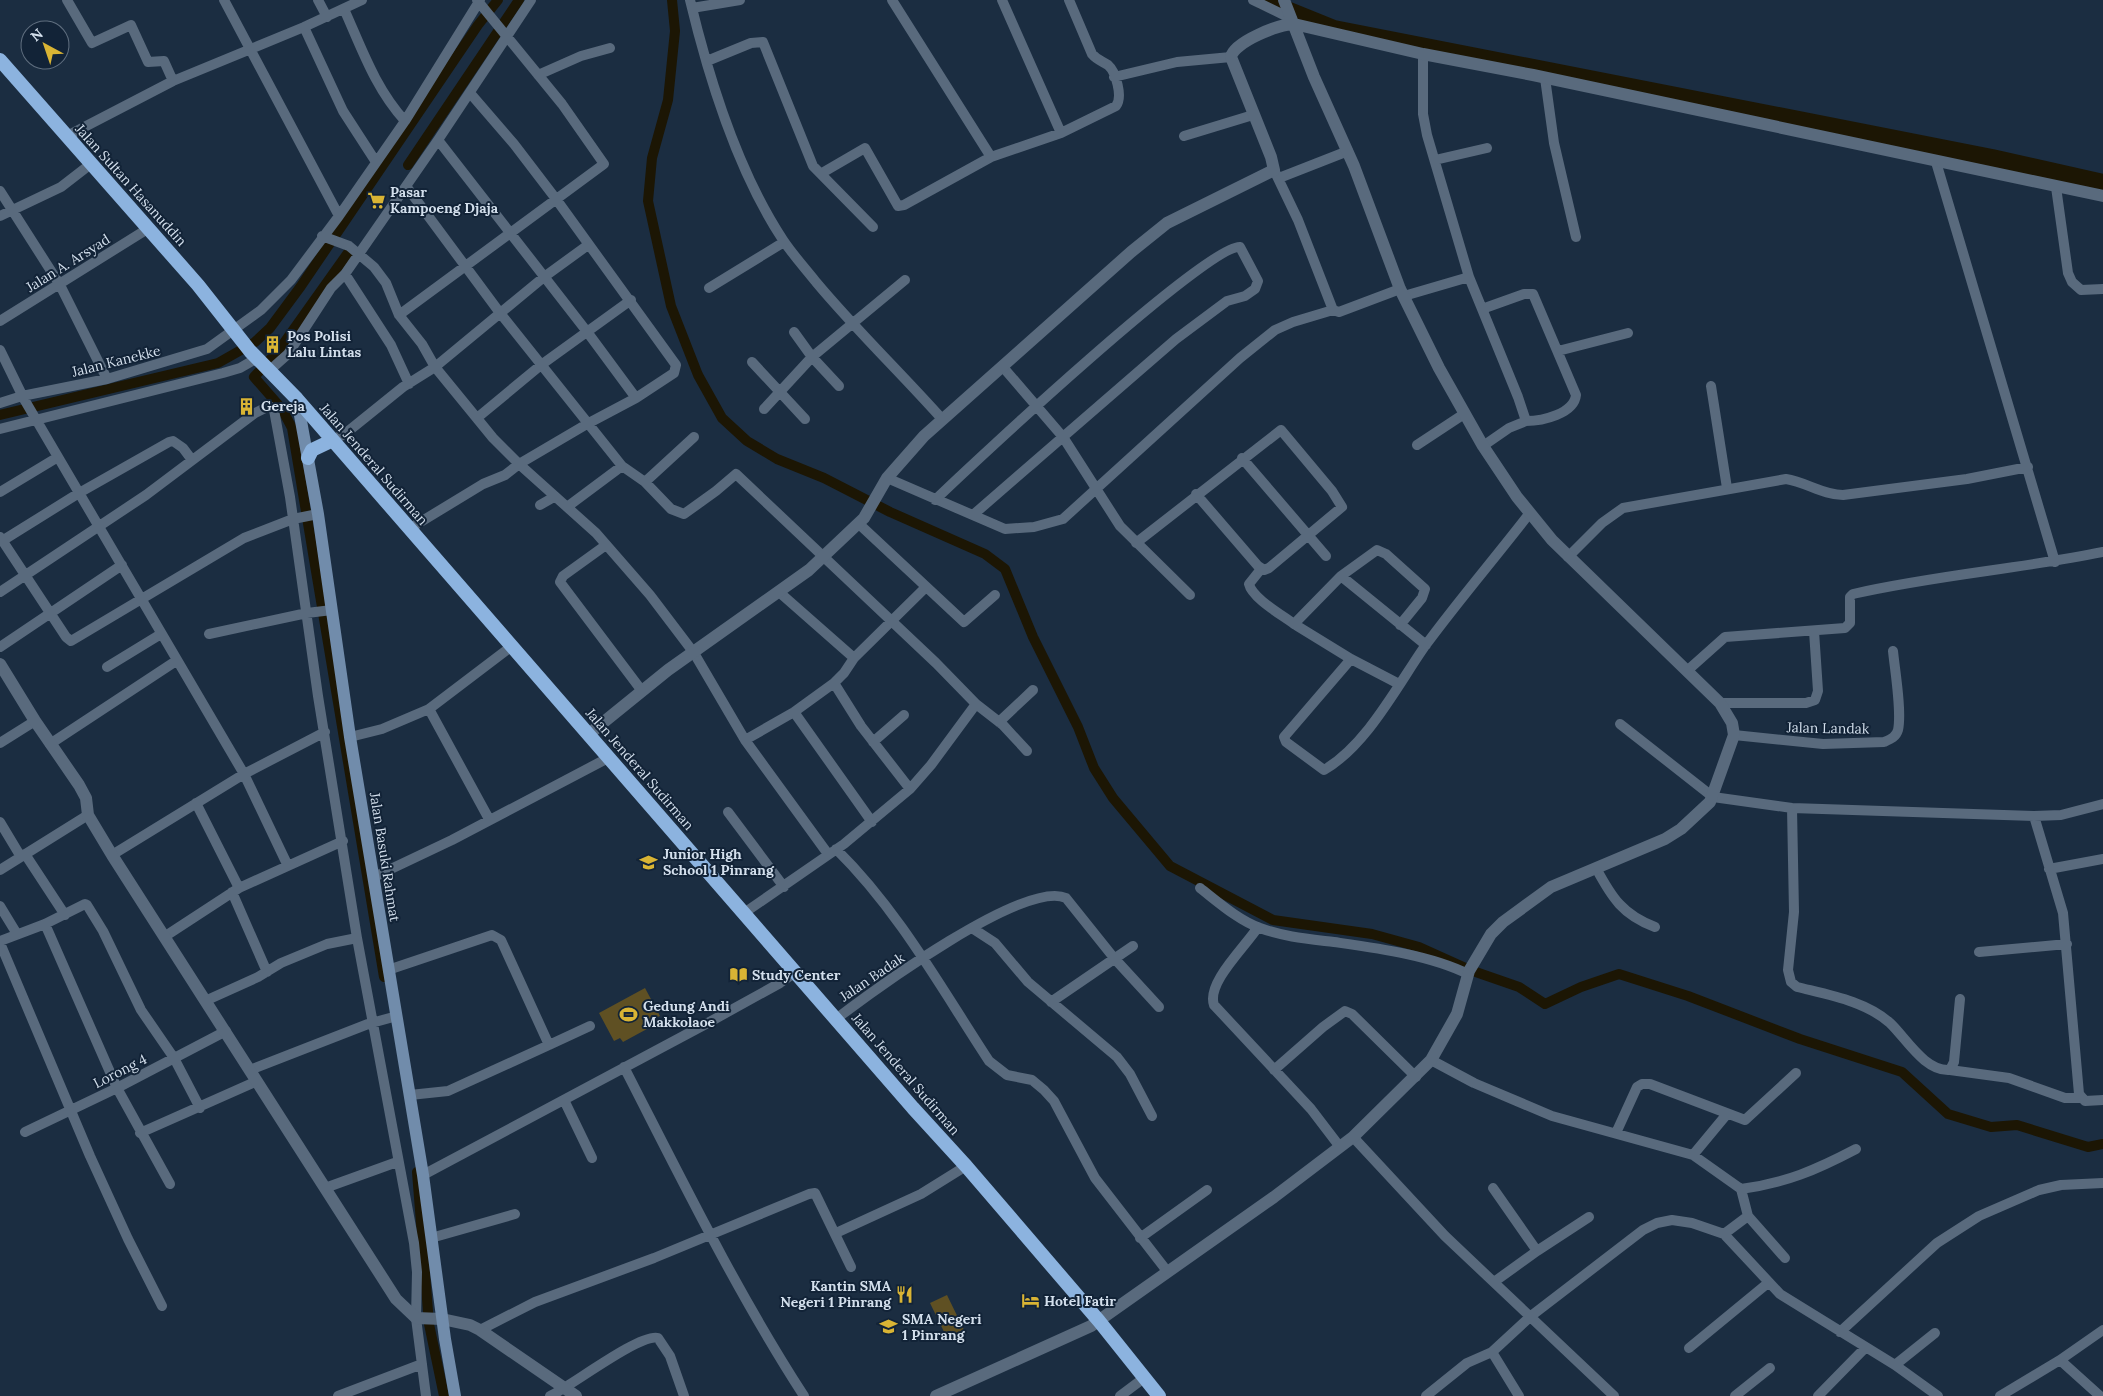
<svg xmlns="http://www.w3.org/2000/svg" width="2103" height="1396" viewBox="0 0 2103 1396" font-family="Lora,serif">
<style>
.grass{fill:#5f5023}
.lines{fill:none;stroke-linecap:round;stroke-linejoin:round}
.canal{stroke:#1c1604;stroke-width:10}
.river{stroke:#1c1604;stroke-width:18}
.minor{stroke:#596a7d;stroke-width:10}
.tertiary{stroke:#596a7d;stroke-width:12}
.secondary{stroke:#718cab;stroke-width:12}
.trunk{stroke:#8cb3df;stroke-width:14}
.labels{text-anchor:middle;stroke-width:4;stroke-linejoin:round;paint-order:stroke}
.street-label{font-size:14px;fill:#d3dfec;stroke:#122337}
.poi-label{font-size:14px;font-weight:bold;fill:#d3dfec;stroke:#122337;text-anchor:start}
</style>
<rect width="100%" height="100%" fill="#1b2d41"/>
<!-- grass -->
<path class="grass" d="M 645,988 L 660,1016 L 655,1018 L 658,1023 L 623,1042 L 620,1038 L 614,1041 L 599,1013 Z
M 947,1295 L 965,1332 L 948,1340 L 930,1303 Z"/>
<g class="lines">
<!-- canal -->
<path class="canal" d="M 672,0 L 675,31 L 668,100 L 652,158 L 648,201 L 671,306 L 698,375 L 722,418 L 747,441 L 777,459 L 824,478 L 890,512 L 985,554 L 1005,569 L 1033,637 L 1078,727 L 1094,768 L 1113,798 L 1170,866 L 1273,920 L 1372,934 L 1419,947 L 1470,970 L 1519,987 L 1545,1004 L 1581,987 L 1619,974 L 1688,996 L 1800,1039 L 1902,1072 L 1948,1114 L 1991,1127 L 2017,1125 L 2088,1147 L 2103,1144
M 408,165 L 519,0
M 350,250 L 279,350 L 254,377 L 282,409 L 292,428 L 384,977
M 0,415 L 218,363 L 255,342 L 270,328 L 301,286 L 478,25 L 498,0
M 417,1172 L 429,1324 L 444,1396"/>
<!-- river -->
<path class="river" d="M 1262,0 L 1334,29 L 1992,158 L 2103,183"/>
<!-- minor -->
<path class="minor" d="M 67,0 L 92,43 L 131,25 L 148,62 L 164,61 L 173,81
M 224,0 L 339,216
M 318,0 L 327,17
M 690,0 C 709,79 738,172 783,240 C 793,255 805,268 816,282 C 856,330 901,373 942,419
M 892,0 L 991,157
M 1002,0 L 1061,133
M 1253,0 L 1292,19
M 692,8 L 740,0
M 344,9 C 362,49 375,88 405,121
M 304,27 L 343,111 L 376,162
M 1423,54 L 1423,114 L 1427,135 L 1469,277 L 1518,397 L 1526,421 L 1509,428 L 1483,446
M 707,61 L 751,43 L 763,42 L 813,166 L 873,227
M 538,75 L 581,56 L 610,48
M 1114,77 L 1177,62 L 1231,57
M 1545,78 L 1554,143 L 1576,237
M 67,136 L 173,81 L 304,27 L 362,0
M 1184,136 L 1253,115
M 438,140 L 588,333 L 636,398
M 1435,160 L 1487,148
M 1936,162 L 2055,562
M 1274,170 L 1298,220 L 1333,310
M 822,173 L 865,148 L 898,206 L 904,205 L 991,157 L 1061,133 L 1116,106 C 1123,97 1116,72 1108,65 C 1102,61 1097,60 1092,54 L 1069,0
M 1279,178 L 1348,151
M 406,186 L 500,313 L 622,466 L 645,482 L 671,509 L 684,514 L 716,491 L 736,474 L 936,663 L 976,704 L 931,765 L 910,789 L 844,844 L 744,913
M 2056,187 L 2068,273 L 2072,282 L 2081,290 L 2103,289
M 0,191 L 60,285 L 107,379
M 0,216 L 61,187 L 92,163
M 322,236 L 349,246 L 374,267 L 386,283 L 399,315 L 422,344 L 435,367 L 493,438 L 519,464 L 587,424 L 636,398 L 674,373 L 676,365 L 556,199 L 514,144 L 470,93
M 345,274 L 391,345 L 409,384
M 709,288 L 784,242
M 1404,296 L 1469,277
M 1482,309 L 1524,294 L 1533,294 L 1576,395 C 1574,414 1542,421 1526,421
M 399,315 L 604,164 L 562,104 L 477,0
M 0,321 L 149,228
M 794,332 L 812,357 L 839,386
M 0,350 L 24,399 L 244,774 L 287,864
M 1558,351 L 1628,333
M 752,362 L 805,419
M 1002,366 L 1063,437 L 1120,526 L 1190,595
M 270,370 L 288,354 L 331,288 L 345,274 L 438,140 L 531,0
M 1711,386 L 1727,488
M 0,403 L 22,396 L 107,379 L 207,349 L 261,310 L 291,280 L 339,216 L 405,121 L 480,0
M 764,409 L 812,357 L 905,280
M 477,418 L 541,365 L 631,300
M 0,429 L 223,373 L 240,368 L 257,358
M 331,441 L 346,433 L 403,387 L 435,367 L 544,277 L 588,245
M 1417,445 L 1464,414
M 1242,458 L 1326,556
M 887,478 L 1005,529 L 1034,527 L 1063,519 L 1240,358 L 1275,330 L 1293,322 L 1333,310 L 1339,312 L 1400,289
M 645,482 L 694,437
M 0,492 L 58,457
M 935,500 C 970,466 1209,243 1240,247 L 1258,281 L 1255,289 L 1245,296 L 1227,301 L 1176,339 L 973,515
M 540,505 L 554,497
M 567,507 L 622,466
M 859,524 L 964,622 L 995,595
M 409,529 L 483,484 L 505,475 L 519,464 L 596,533 L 650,595 L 694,653 L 745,740 L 828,854
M 0,537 L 66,637 L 71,641 L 244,538 L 293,519 L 318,514
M 2,541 L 79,493 L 169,442 L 173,441 L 183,448 L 192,460
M 1136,543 L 1281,430 L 1332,491 L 1342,507 L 1269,568 L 1264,570 L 1258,566 L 1196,494
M 606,545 L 563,576 L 560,582 L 642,691
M 1568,557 L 1602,523 L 1623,508 L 1786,479 C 1806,482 1823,495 1843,495 L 1967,479 L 2028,467
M 1261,569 L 1249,584 C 1252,598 1282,615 1294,624 L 1341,576 L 1426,645
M 1341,576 L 1377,550 L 1386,554 L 1425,589 L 1422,598 L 1400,625
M 0,592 L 146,495 L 255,413 L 269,406 L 274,410 L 290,497 L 318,696 L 357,938 L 414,1243 L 417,1272 L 416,1318 L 426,1396
M 779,592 L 854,658
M 1294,624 L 1351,659 L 1399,684
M 209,634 L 307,613 L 332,610
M 0,647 L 122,565
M 1351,659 L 1284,737 L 1286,742 L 1324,770 C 1367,745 1397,686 1425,646 C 1458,601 1495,558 1529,514
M 107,667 L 161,634
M 1688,670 L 1725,637 L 1845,628 L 1850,623 L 1850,597 L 1853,594 C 1936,575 2020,569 2103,552
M 834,683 L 861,726 L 910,789
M 1720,703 L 1806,703 L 1815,700 L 1818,691 L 1814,631
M 976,704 L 1003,725 L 1027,751
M 429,709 L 512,646
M 794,712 L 872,822
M 999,722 L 1033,690
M 1620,724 L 1713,797 L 1792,808 L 2034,816 L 2061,815 L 2103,804
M 1734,735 L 1823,744 L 1884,742 C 1891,739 1896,737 1898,730 C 1902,712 1895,671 1893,651
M 350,737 L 382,729 L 429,709 L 489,819
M 745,740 L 794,712 L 834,683 L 844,673 L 854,658 L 926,587
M 873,742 L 904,715
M 0,743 L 35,721
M 50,744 L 176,661
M 196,803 L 239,888
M 1792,808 L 1794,912 L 1788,970 L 1791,982 L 1797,987 C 1829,995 1865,1001 1890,1023 C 1906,1038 1925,1072 1950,1070 L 1954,1062 L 1960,999
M 728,812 L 784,887
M 2034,816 L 2063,913 L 2079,1094 L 2085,1101 L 2103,1100
M 0,822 L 21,857
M 836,849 C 899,911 941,988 989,1061 L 1007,1075 L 1032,1080 L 1044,1090 L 1054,1101 L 1095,1178 L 1167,1271
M 25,854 L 65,915
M 112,855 L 244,774 L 325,732
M 1596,868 C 1612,898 1623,915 1655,927
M 2049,869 L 2103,859
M 0,870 L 88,815
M 374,877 L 452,840 L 608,758
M 1200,888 C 1218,902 1238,920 1260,928 C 1284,937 1309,939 1334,942 C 1376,948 1430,955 1468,974
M 232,892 L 267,972
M 0,906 L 17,934
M 45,924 L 117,1088 L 170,1184
M 1258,927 C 1246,946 1206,983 1214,1005 L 1311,1109 L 1340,1147
M 972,928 L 995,943 L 1028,982 L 1117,1057 L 1130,1074 L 1152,1116
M 164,937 L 239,888 L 343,841
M 0,941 L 45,924 L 85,904 L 87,905 L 103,931 L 141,1010 L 174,1058 L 200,1108
M 0,943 L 90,1156 L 128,1239 L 162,1306
M 1979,952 L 2067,944
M 388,970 L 492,935 L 501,940 L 549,1045 L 590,1026
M 205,1001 L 258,977 L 281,963 L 327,944 L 357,938
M 1051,1002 L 1133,946
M 836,1019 C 873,991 1025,879 1066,898 L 1114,958 L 1159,1007
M 1431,1060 L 1474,1083 L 1552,1116 L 1693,1155 L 1741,1189 L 1748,1216 L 1724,1234
M 624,1067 C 681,1178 736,1291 804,1396
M 250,1070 L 368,1024 L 397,1016
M 1274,1070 L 1323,1027 L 1345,1011 L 1352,1014 L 1416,1077
M 1950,1070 L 2009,1078 L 2065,1098 L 2082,1098
M 410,1095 L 448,1091 L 549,1045
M 564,1100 L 592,1158
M 25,1132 L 117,1088 L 226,1031
M 140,1133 L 257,1081
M 1616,1133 L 1637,1087 L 1642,1084 L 1650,1084 L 1745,1120 L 1796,1073
M 1353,1137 L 1445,1236 L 1614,1396
M 1693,1155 L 1727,1114
M 423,1175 L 704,1025 L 780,983 L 796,972
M 325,1188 L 397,1162
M 1493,1188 L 1537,1251
M 1741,1189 C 1786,1183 1816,1170 1856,1149
M 1748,1216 L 1785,1258
M 836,1233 L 921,1194 L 966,1166
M 431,1238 L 515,1214
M 1140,1238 L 1207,1190
M 1494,1282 L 1537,1251 L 1589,1217
M 480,1330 L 535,1302 L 654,1258 L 809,1194 L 815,1193 L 851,1267
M 1840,1332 L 1937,1243 L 1979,1216 L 2039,1190 L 2061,1185 L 2103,1183
M 1689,1348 L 1768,1283
M 1492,1352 L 1519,1396
M 1895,1365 L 1935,1333
M 338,1396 L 422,1364
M 550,1396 C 570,1387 640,1333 658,1338 L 670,1356 L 684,1396
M 1120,1396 L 1144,1378
M 1426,1396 L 1467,1363 L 1492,1352 L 1531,1316 L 1643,1230 L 1657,1223 L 1672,1220 L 1692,1223 L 1724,1234 L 1780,1294 L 1895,1365 L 1938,1396
M 1735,1396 L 1770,1368
M 1818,1396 L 1865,1348
M 2000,1396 L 2060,1360
M 2100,1396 L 2060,1360 L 2103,1330"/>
<!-- tertiary -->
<path class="tertiary" d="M 0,664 L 35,721 L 79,785 L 86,798 L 88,815 L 112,855 L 396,1299 L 416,1318 L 442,1319 L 470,1325 L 480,1330 L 576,1396
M 589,734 L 668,670 L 809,570 L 864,518 L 887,478 L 924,436 L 1131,252 L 1167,223 L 1274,170 L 1271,157 L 1231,57 C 1234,42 1279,24 1294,24 L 1423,54 L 1533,75 L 2103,196
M 936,1396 L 1091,1326 L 1274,1197 L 1353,1137 L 1431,1060 L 1457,1014 L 1469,971 L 1491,934 L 1503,922 L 1551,887 L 1665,839 L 1681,829 L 1710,802 L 1734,735 L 1732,723 L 1720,703 L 1552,540 L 1517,497 L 1483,446 L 1439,368 L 1400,289 L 1354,166 L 1314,77 L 1284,0"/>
<!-- secondary -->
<path class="secondary" d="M 297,399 L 318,514 L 350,737 L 423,1175 L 445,1339 L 455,1396"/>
<!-- trunk -->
<path class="trunk" d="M 0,60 L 198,285 L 250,351 L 297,399 L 913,1108 L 966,1166 L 1099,1321 L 1159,1396
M 308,458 L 312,450 L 331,441"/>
</g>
<!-- icons -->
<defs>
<symbol id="supermarket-bare" viewBox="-9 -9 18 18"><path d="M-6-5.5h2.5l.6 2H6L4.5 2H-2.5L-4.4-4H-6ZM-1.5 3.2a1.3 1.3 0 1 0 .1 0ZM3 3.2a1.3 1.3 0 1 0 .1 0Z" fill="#d9b434" stroke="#122337" stroke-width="2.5" paint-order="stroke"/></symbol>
<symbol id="building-bare" viewBox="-9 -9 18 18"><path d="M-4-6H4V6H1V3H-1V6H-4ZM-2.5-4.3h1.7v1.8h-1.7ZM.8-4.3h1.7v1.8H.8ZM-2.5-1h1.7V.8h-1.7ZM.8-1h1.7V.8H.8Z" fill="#d9b434" stroke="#122337" stroke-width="2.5" paint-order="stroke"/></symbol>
<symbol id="school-bare" viewBox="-9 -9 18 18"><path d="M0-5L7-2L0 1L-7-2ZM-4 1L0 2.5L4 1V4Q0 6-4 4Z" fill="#d9b434" stroke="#122337" stroke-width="2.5" paint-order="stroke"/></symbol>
<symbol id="library-bare" viewBox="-9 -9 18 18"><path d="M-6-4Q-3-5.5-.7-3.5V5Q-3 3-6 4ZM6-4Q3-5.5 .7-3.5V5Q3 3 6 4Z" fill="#d9b434" stroke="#122337" stroke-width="2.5" paint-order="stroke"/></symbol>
<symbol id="stadium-bare" viewBox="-9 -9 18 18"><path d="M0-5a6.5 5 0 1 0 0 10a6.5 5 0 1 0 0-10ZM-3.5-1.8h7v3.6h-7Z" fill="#d9b434" stroke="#122337" stroke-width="2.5" paint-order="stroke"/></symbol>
<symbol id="restaurant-bare" viewBox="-9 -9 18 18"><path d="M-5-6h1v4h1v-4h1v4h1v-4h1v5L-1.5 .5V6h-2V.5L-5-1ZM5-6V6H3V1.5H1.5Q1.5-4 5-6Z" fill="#d9b434" stroke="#122337" stroke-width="2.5" paint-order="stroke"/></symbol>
<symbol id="hotel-bare" viewBox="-9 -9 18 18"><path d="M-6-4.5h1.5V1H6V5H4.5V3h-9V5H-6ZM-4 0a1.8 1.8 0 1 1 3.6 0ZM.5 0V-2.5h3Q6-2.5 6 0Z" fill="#d9b434" stroke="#122337" stroke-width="2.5" paint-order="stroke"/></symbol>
</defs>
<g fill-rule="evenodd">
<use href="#supermarket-bare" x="364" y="188" width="25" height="25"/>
<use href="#building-bare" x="260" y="332" width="25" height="25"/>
<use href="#building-bare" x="234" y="394" width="25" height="25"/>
<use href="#school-bare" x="636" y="850" width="25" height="25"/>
<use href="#library-bare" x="726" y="962" width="25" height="25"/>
<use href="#stadium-bare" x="616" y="1002" width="25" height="25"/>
<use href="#restaurant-bare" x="892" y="1282" width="25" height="25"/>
<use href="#hotel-bare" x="1018" y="1288" width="25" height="25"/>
<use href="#school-bare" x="876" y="1314" width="25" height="25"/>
</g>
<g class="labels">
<!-- street labels -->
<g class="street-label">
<text transform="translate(131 185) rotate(48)" y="5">Jalan Sultan Hasanuddin</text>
<text transform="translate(68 263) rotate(-32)" y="5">Jalan A. Arsyad</text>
<text transform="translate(116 361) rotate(-14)" y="5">Jalan Kanekke</text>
<text transform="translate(374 464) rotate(49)" y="5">Jalan Jenderal Sudirman</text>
<text transform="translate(1828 728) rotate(1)" y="5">Jalan Landak</text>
<text transform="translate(640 769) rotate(49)" y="5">Jalan Jenderal Sudirman</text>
<text transform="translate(385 857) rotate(81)" y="5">Jalan Basuki Rahmat</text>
<text transform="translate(872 977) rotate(-34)" y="5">Jalan Badak</text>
<text transform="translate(120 1071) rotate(-27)" y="5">Lorong 4</text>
<text transform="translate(906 1074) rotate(49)" y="5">Jalan Jenderal Sudirman</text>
</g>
<!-- poi labels -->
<g class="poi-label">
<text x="390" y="197">Pasar<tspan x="390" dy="16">Kampoeng Djaja</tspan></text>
<text x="287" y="341">Pos Polisi<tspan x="287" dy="16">Lalu Lintas</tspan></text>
<text x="261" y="411">Gereja</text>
<text x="663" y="859">Junior High<tspan x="663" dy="16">School 1 Pinrang</tspan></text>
<text x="752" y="980">Study Center</text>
<text x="643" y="1011">Gedung Andi<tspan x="643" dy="16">Makkolaoe</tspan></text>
<text x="891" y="1291" text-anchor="end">Kantin SMA<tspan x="891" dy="16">Negeri 1 Pinrang</tspan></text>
<text x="1044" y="1306">Hotel Fatir</text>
<text x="902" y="1324">SMA Negeri<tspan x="902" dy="16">1 Pinrang</tspan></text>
</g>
</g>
<!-- north arrow -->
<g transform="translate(45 45) rotate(320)"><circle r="24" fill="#122337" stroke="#5f6e7f"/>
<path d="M0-4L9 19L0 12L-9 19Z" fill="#d9b434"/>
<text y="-8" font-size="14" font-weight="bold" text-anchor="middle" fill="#d3dfec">N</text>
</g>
</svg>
